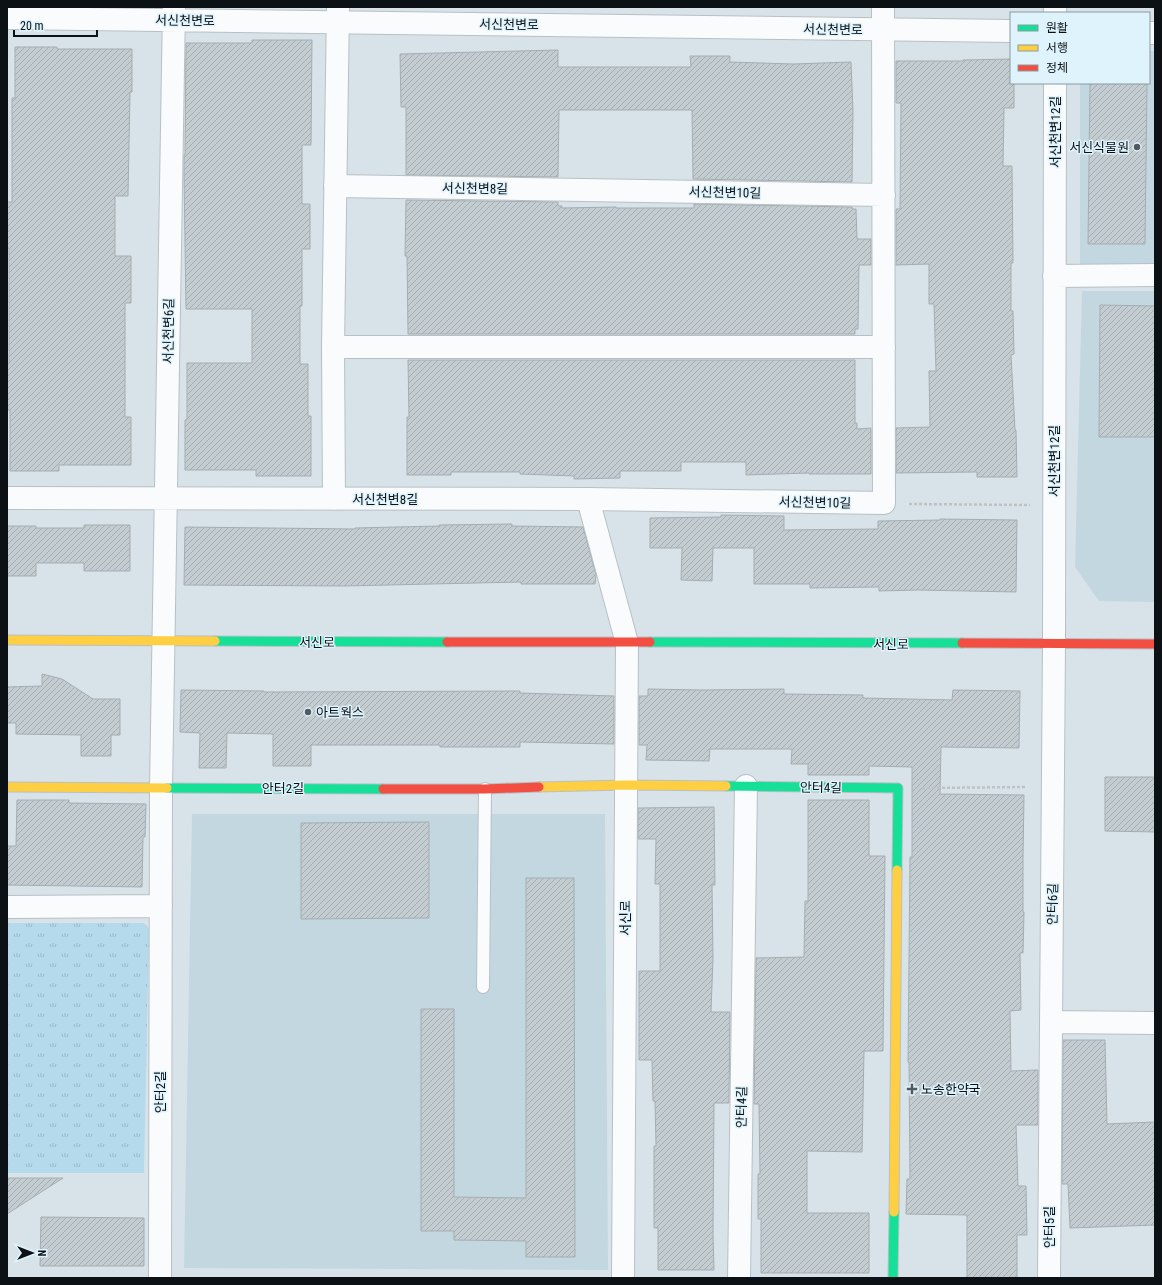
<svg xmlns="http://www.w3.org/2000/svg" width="1162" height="1285" viewBox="0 0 1162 1285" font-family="'Roboto Condensed','Noto Sans KR',sans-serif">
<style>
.built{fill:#c3d7e0}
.grass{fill:url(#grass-tufts)}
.building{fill:url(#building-hatch);stroke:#a5adb1}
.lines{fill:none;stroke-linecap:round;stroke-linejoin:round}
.lane-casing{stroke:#b8c0c5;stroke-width:14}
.street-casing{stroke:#b8c0c5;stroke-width:24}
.fast-casing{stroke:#b8c0c5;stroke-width:11}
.slow-casing{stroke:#b8c0c5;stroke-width:11}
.jam-casing{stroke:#b8c0c5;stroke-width:11}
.path{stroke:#bfc2c4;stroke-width:2.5;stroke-dasharray:3 2;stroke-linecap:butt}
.lane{stroke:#f9fbfc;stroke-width:12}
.street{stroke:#f9fbfc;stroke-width:22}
.fast{stroke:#16e098;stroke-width:9}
.slow{stroke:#ffcf43;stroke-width:9}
.jam{stroke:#f24e42;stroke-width:9}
.poi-dot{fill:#535a5f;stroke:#dff3fc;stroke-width:1.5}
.labels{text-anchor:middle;stroke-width:3;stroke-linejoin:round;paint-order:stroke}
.street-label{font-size:13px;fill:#0b1115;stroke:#dff3fc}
.poi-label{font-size:13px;fill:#0b1115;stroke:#dff3fc;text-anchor:start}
</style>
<defs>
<pattern id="grass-tufts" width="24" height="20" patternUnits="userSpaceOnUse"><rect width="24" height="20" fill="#b4daec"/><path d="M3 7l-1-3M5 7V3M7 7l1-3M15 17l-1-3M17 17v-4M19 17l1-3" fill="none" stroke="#99baca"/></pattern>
<pattern id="building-hatch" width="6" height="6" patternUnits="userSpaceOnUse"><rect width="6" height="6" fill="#c3ccd0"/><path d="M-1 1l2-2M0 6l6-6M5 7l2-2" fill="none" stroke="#a6aeb2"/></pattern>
</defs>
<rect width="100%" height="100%" fill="#d8e3e9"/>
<!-- built -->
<path class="built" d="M 1149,51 L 1155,51 L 1155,265 L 1080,265 L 1080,83 L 1149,83 Z
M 1082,291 L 1155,291 L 1155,602 L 1099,601 L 1075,567 Z
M 192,814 L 605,814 L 608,1270 L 184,1268 Z"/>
<!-- grass -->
<path class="grass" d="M 7,923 L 144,923 L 149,929 L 144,1173 L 7,1173 Z"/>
<!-- building -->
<path class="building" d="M 252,40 L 312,40 L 311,145 L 302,145 L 302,204 L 310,204 L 310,249 L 302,249 L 302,306 L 300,306 L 300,364 L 308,364 L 308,416 L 311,416 L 311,476 L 256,476 L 256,470 L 185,470 L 185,420 L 187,420 L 187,363 L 252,363 L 252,309 L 186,309 L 184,174 L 184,155 L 185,155 L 186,43 L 252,43 Z
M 15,47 L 57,47 L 57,49 L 132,49 L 132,92 L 130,92 L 128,196 L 115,196 L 115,256 L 131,256 L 131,303 L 125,303 L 125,417 L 131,417 L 131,465 L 59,465 L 59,471 L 10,471 L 10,410 L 7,410 L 7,364 L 9,364 L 9,248 L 7,248 L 7,202 L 12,202 L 12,98 L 15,98 Z
M 558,50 L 558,67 L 691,67 L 690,56 L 730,56 L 730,62 L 793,64 L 851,62 L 853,111 L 852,182 L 693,179 L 692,110 L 559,110 L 558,177 L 406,175 L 406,107 L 401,107 L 400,54 Z
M 1011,59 L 1011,83 L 1014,83 L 1014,108 L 1004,108 L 1003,166 L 1012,166 L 1013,263 L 1011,263 L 1011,311 L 1013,311 L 1014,354 L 1011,355 L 1015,430 L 1016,430 L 1017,477 L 977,477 L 977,472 L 896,473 L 896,428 L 930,427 L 929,371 L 936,371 L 934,304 L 929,304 L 929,264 L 896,265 L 896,209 L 900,209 L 901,103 L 896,103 L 896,61 L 963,61 L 963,60 Z
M 1090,83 L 1147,83 L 1145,244 L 1088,244 Z
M 406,200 L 558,202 L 558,206 L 562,206 L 562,208 L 616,207 L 616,208 L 694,208 L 694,204 L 852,207 L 852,209 L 856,209 L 857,239 L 871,239 L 871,265 L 859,265 L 858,329 L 855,329 L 855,334 L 408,334 L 407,256 L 405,256 Z
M 1100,305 L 1155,306 L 1155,437 L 1099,437 Z
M 408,360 L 855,360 L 855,423 L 857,423 L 857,429 L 871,428 L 871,474 L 809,474 L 809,473 L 746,475 L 746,462 L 681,462 L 681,471 L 620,471 L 620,478 L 574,479 L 574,476 L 520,474 L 520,472 L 451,472 L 451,475 L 407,475 L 407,417 L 409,417 Z
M 721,515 L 784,516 L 784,530 L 878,529 L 878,521 L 940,520 L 940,519 L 1017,520 L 1016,592 L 918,590 L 879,591 L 879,587 L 810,588 L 810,584 L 754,584 L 754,548 L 713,548 L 712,581 L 681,580 L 682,548 L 650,548 L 650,518 L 721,517 Z
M 512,524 L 512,526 L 583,527 L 596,575 L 595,584 L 521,584 L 521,582 L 344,586 L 184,585 L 185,527 L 355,529 L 355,528 L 439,526 L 439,525 Z
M 84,525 L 130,525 L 130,571 L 84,571 L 84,563 L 36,563 L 36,576 L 7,576 L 7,526 L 36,526 L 36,528 L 84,528 Z
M 42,674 L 62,679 L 93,699 L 120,699 L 120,735 L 111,735 L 111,756 L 81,756 L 81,735 L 16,734 L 16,723 L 7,723 L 7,687 L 42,686 Z
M 648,689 L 701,690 L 784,689 L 784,694 L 863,695 L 863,698 L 952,700 L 953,690 L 1020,691 L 1019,748 L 941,747 L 940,794 L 1024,795 L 1023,858 L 1023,912 L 1024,912 L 1023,953 L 1020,953 L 1021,1010 L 1010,1011 L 1011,1071 L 1038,1070 L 1038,1125 L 1016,1125 L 1018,1186 L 1026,1186 L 1027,1235 L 1017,1235 L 1017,1278 L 967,1278 L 967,1215 L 906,1214 L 907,1179 L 910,1179 L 909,1062 L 908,1062 L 910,857 L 912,857 L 912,767 L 869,766 L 869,775 L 808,775 L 808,764 L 791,764 L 792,749 L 710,749 L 709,761 L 646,760 L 647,745 L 639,745 L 639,696 L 648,696 Z
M 181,690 L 264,691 L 264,692 L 520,691 L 520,693 L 614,696 L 614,744 L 520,742 L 520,747 L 440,747 L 440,745 L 311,745 L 311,766 L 273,766 L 273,734 L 227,733 L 226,768 L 199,768 L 200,733 L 180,732 Z
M 1105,777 L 1155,777 L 1155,832 L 1105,831 Z
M 17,800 L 69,800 L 69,803 L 146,804 L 145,837 L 143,837 L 142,887 L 7,885 L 7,846 L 16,846 Z
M 808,800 L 869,800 L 869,856 L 885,856 L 883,1051 L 864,1051 L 862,1152 L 807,1151 L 807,1213 L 869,1213 L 869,1273 L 761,1273 L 761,1219 L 758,1219 L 758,1174 L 760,1174 L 759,1104 L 754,1104 L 756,958 L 804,957 L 805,901 L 808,901 Z
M 714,807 L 715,885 L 712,885 L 713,958 L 711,1012 L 730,1012 L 729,1103 L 714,1103 L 713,1234 L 714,1270 L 658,1270 L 658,1228 L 654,1228 L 654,1146 L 656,1146 L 655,1101 L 653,1101 L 652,1060 L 639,1060 L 639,971 L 660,971 L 660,884 L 655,884 L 656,839 L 638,839 L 638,808 Z
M 429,822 L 429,918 L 301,919 L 301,823 Z
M 526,878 L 574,878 L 575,1257 L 526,1257 L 526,1241 L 454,1240 L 454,1231 L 421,1231 L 421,1009 L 454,1009 L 454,1197 L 526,1198 Z
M 1063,1040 L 1105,1040 L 1107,1124 L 1155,1122 L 1155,1225 L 1070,1228 L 1068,1184 L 1062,1184 Z
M 7,1178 L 63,1178 L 7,1214 Z
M 41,1217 L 144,1218 L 144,1266 L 40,1266 Z"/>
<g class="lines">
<defs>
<path id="lane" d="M 483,987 L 485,789"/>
<path id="street" d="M 1055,7 L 1055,13
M 7,18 L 1011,31
M 1149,33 L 1155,33
M 335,186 L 884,195
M 1054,276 L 1155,275
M 333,347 L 884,347
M 7,498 L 588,499 L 884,503 L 883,7
M 334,499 L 333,347 L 338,8
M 588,499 L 627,643 L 623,1278
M 7,907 L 161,906
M 1051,1022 L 1155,1023
M 160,1278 L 161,788 L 174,7
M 739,1278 L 746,786
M 1049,1278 L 1054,645 L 1055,83"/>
<path id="fast" d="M 215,641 L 447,642
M 650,642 L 962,643
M 726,786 L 898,788 L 897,870
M 167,788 L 383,789
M 893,1278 L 894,1212"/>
<path id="slow" d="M 7,640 L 215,641
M 7,787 L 167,788
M 539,787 L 626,785 L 726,786
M 894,1212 L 897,870"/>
<path id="jam" d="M 447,642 L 650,642
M 962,643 L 1155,644
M 383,789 L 485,789 L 539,787"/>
</defs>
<!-- lane casing -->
<use href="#lane" class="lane-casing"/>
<!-- street casing -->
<use href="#street" class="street-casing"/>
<!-- fast casing -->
<use href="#fast" class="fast-casing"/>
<!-- slow casing -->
<use href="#slow" class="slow-casing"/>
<!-- jam casing -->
<use href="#jam" class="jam-casing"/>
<!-- path -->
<path class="path" d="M 909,504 L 1030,505
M 922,788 L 1027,787"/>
<!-- lane -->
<use href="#lane" class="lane"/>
<!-- street -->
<use href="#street" class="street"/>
<!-- fast -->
<use href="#fast" class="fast"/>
<!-- slow -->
<use href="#slow" class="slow"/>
<!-- jam -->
<use href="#jam" class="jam"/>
</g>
<!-- markers -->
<g class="poi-dot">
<circle cx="1137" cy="147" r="4"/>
<circle cx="308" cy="712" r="4"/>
<path d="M910 1083h4v4h4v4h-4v4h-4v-4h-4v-4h4z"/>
</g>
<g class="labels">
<!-- street labels -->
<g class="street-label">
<text transform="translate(185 20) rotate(1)" y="5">서신천변로</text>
<text transform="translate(509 24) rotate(1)" y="5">서신천변로</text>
<text transform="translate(833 29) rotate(1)" y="5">서신천변로</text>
<text transform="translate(1055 132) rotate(-90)" y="5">서신천변12길</text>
<text transform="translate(475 188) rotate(1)" y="5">서신천변8길</text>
<text transform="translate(725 192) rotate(1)" y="5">서신천변10길</text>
<text transform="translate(168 331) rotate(-89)" y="5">서신천변6길</text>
<text transform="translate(1054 461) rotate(-90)" y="5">서신천변12길</text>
<text x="385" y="504">서신천변8길</text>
<text transform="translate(815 502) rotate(1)" y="5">서신천변10길</text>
<text x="317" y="647">서신로</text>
<text x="891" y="649">서신로</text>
<text transform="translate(821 787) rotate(1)" y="5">안터4길</text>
<text x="283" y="793">안터2길</text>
<text transform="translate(1052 904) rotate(-89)" y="5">안터6길</text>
<text transform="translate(625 918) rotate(-90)" y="5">서신로</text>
<text transform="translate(160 1092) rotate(-90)" y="5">안터2길</text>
<text transform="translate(741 1107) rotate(-89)" y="5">안터4길</text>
<text transform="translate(1049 1227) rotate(-90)" y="5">안터5길</text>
</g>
<!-- poi labels -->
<g class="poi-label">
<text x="1129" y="152" text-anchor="end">서신식물원</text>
<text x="316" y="717">아트웍스</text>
<text x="921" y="1094">노송한약국</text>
</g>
</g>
<!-- border -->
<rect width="1162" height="1285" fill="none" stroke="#0b1115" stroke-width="16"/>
<!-- legend -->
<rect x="1010" y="12" width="140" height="72" fill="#dff3fc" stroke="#8a99a0"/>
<rect x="1018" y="25" width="20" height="6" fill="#16e098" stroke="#8a99a0"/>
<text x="1046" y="32" font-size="12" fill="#0b1115">원활</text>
<rect x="1018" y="45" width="20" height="6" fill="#ffcf43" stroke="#8a99a0"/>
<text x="1046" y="52" font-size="12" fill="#0b1115">서행</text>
<rect x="1018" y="65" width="20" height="6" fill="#f24e42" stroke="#8a99a0"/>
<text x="1046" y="72" font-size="12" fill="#0b1115">정체</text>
<!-- north arrow -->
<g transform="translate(32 1253) rotate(90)" stroke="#dff3fc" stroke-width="3" paint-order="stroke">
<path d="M0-3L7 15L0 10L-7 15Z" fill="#0b1115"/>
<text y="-6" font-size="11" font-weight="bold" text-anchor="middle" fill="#0b1115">N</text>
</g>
<!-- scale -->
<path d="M14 30v6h83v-6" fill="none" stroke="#0b1115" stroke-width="2"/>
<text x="20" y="30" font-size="12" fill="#0b1115" stroke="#dff3fc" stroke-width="3" paint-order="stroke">20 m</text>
</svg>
